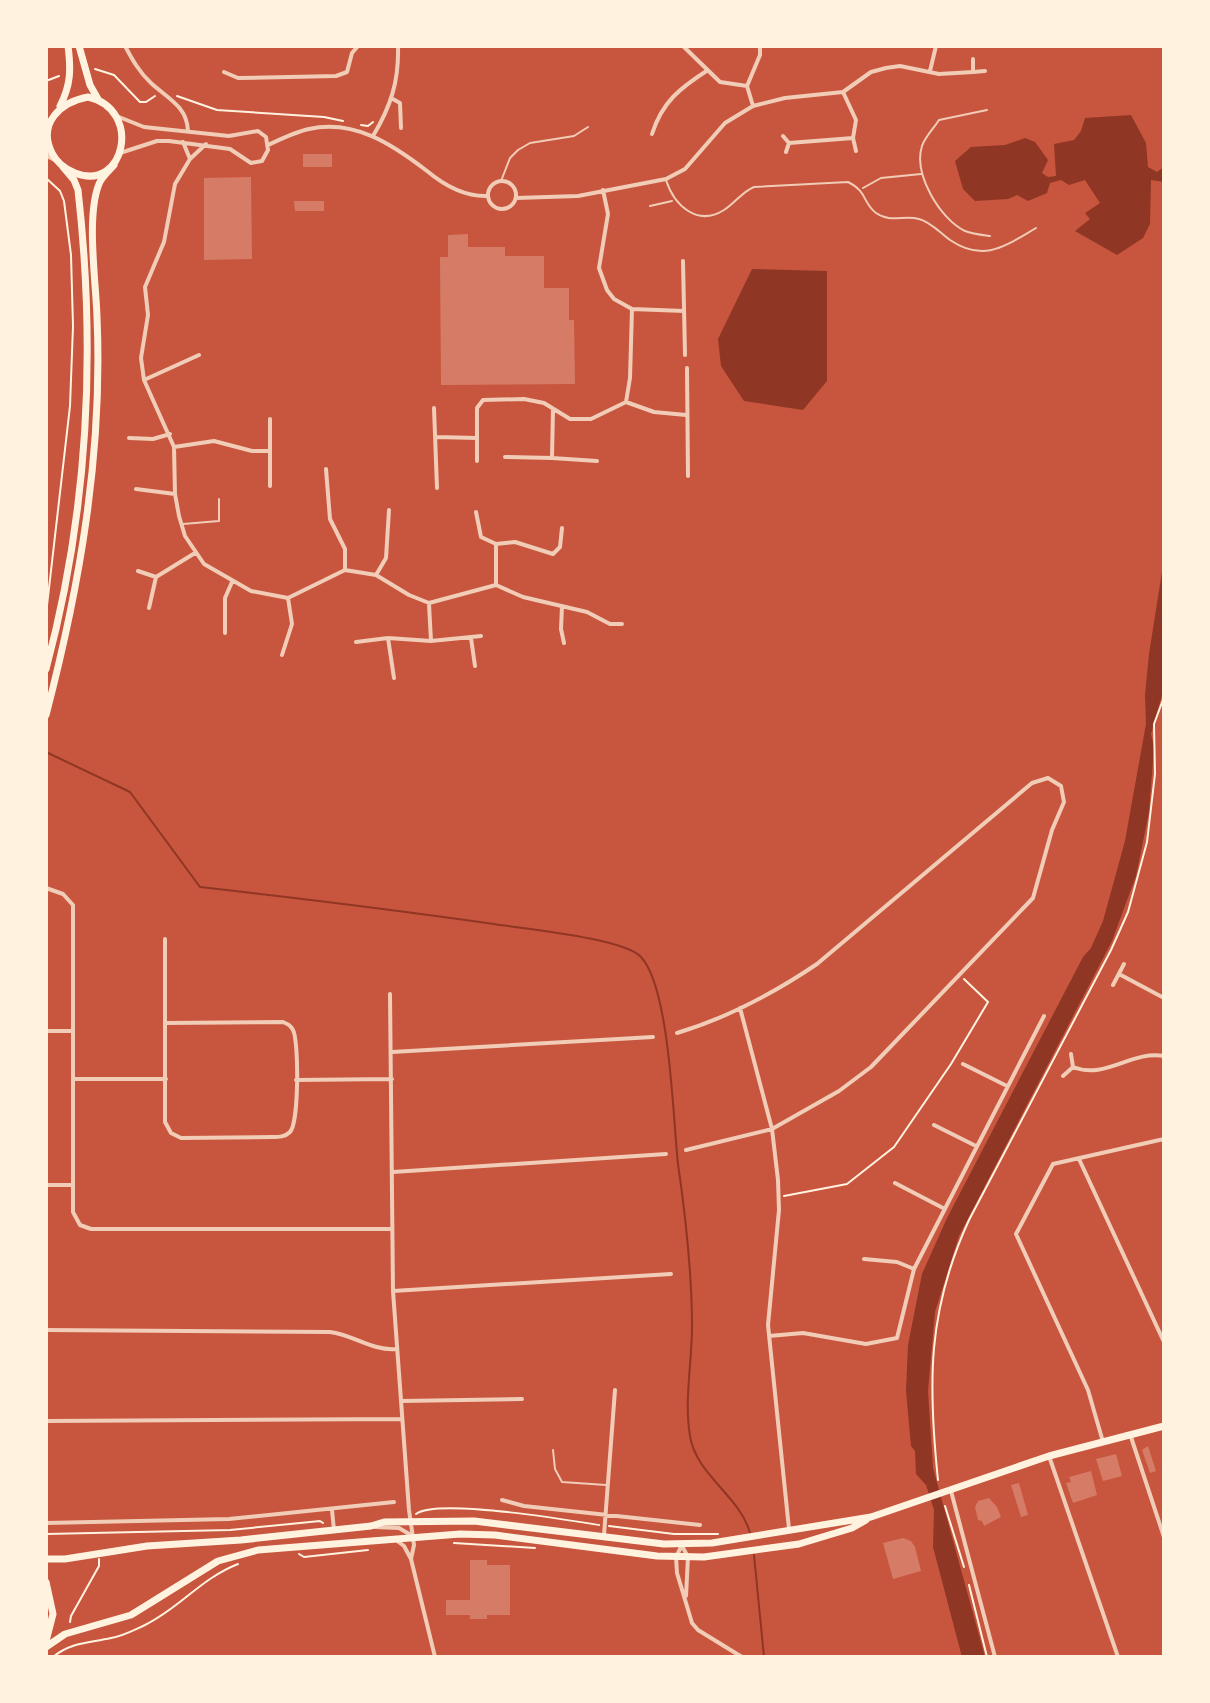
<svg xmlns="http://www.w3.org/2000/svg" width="1210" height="1703" viewBox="0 0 1210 1703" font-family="Raleway,sans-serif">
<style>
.water{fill:#8f3625}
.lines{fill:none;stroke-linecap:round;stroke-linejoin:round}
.stream{stroke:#8f3625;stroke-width:2}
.building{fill:#d67c66}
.path{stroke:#fff3e0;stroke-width:2}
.service{stroke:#f1ccb7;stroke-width:2}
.minor{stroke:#f1ccb7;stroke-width:4}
.tertiary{stroke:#f1ccb7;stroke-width:5}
.primary{stroke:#fff3e0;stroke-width:7}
.trunk{stroke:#fff3e0;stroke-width:7}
</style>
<rect width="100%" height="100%" fill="#c8553d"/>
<!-- water -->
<path class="water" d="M 1131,115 L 1146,143 L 1148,167 L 1157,172 L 1164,167 L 1164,182 L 1151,180 L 1150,224 L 1143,238 L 1117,255 L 1075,231 L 1090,219 L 1085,213 L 1100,203 L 1085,180 L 1069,185 L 1061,180 L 1050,183 L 1047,193 L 1028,201 L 1017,195 L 1008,199 L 975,201 L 963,189 L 955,161 L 971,147 L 1005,145 L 1025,138 L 1035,142 L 1048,160 L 1042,173 L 1048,177 L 1056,176 L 1054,144 L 1074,140 L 1081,131 L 1085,118 Z
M 752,269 L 827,271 L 827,381 L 803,410 L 744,401 L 721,366 L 718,339 Z
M 1164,559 L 1164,688 L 1151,734 L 1154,747 L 1149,812 L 1136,876 L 1112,941 L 959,1236 L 935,1312 L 928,1391 L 933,1468 L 985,1657 L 962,1657 L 933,1547 L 934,1510 L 926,1485 L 916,1474 L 915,1451 L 911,1446 L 906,1391 L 908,1345 L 922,1274 L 947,1218 L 1083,957 L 1091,948 L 1103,921 L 1125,841 L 1146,724 L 1145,695 L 1149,654 Z"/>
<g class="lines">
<!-- stream -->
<path class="stream" d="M 46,752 L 130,792 L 200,887 C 298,898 396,910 494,924 C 524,929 623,938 641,957 C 670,988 673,1120 678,1164 C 686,1219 692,1272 692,1327 C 692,1363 684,1400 690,1436 C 696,1475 740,1496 750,1533
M 754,1555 L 764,1657"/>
</g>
<!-- building -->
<path class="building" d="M 303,154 L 332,154 L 332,167 L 303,167 Z
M 251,177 L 252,259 L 204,260 L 204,178 Z
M 294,201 L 324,201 L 324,211 L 295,211 Z
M 468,234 L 468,247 L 505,247 L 505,256 L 544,256 L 544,288 L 569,288 L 569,320 L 574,320 L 575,384 L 441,385 L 440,257 L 448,257 L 448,235 Z
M 1148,1446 L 1156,1471 L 1150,1473 L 1142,1450 Z
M 1116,1454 L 1122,1476 L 1103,1481 L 1096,1459 Z
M 1091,1471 L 1097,1495 L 1073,1503 L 1066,1483 L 1071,1482 L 1069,1477 Z
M 1019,1483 L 1028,1515 L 1021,1517 L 1011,1485 Z
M 989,1498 L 997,1507 L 1001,1517 L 984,1526 L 982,1521 L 978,1520 L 975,1507 L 978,1501 Z
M 903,1538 L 911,1541 L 915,1547 L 921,1571 L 893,1579 L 883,1543 Z
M 470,1560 L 487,1560 L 487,1565 L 510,1565 L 510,1615 L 487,1615 L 487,1619 L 470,1619 L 470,1615 L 446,1615 L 446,1600 L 470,1600 Z"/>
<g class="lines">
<!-- path -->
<path class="path" d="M 95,69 L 114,75 L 140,102 L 146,102 L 155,96
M 46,81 L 59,76
M 177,96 L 217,110 L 324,117 L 343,121
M 361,125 L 368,126 L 373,122
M 46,178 L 60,191 L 64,201 L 71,255 L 73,326 L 70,406 L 46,614
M 784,1196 L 847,1184 L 894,1147 L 951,1064 L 988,1002 L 964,979
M 938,1480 C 928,1384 927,1311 969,1220 L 1111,950 L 1128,912 L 1147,842 L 1155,774 L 1154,724 L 1164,697
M 945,1506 L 964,1567
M 416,1514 C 437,1498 568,1520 599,1525
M 609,1526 L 674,1534 L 718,1534
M 46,1534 L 230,1530 L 320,1521 L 323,1523
M 454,1543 L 535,1548
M 299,1554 L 304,1557 L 368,1550
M 969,1585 L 987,1657
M 70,1622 L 71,1616 L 99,1566 L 99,1559
M 53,1657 C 71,1642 89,1643 111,1638 C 123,1636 134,1630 145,1625 C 180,1608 200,1579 238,1564"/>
<!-- service -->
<path class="service" d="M 987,110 L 939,120 C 934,128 925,137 922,146 C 913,174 940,219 965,231 C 972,234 982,235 990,236
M 666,180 C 674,205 697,227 724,210 C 735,203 742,192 754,187 L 848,182 C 868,192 862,202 876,213 C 890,223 904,215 919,219 C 931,222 940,233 950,240 C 984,263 1005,246 1036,228
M 501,181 L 510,158 L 518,150 L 530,143 L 574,136 L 588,127
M 863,188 L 881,178 L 921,174
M 650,206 L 672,201
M 183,524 L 219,521 L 219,499
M 553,1450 L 555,1469 L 562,1482 L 606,1485"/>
<!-- minor -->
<path class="minor" d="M 125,46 C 132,59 139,72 151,83 C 167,98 187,106 188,131
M 684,47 L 720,82 L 747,86
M 930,71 L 936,46
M 224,72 L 238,78 L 336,76 L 347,72 L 352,53 L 358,46
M 973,72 L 985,71
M 391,98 L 400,103 L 401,128
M 753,106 L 747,86 L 760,55 L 760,46
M 119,117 L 144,127 L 229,136 L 258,131 L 266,137 L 268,150 L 262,161 L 251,163 L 230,149 L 169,141 L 157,141 L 120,153
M 652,134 C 662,102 680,88 708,70
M 373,136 C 391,106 399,81 398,46
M 783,136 L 789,143 L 853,138 L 856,120 L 843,92
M 853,138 L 856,151
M 183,142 L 190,159
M 206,144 L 190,159 L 175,184 L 164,242 L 145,287 L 148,315 L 141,358 L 144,380 L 174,447 L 175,494 L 179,516 L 185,536 L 204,564 L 251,591 L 288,598 L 345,570 L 376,575 L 409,595 L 429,603 L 496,585 L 523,597 L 587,612 L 610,624 L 622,624
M 268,145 C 281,139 295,132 309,129 C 354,119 392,144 427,171 C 445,186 465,197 488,196
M 786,152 L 789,143
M488 195a14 14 0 1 1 28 0a14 14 0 1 1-28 0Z
M 603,190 L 608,214 L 599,268 L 607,290 L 614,299 L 632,309 L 684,311
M 516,198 L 578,196 L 666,179 L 685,169 L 725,123 L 753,106 L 785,98 L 843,92 L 871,72 L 886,68 L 900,66 L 939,74 L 973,72 L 973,59
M 683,261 L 685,355
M 687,368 L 688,476
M 144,380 L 199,355
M 626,402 L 654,412 L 686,415
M 434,408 L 437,488
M 270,419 L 270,486
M 436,437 L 477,438
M 129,438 L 153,439 L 170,434
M 174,447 L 214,441 L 252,451 L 268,451
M 505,457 L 552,458 L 553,409
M 552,458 L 597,461
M 477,461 L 477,408 L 483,400 L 524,399 L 544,403 L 570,419 L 591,419 L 626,402 L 630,378 L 632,309
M 326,469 L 330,519 L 345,549 L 345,570
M 136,489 L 175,494
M 476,512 L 481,537 L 496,544 L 515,542 L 553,554 L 560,547 L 562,528
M 138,571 L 156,577 L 195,553
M 376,575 L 386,558 L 389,510
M 496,585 L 496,544
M 429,604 L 431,641
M 562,606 L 561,629 L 564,643
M 149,608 L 156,577
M 225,633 L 225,598 L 232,582
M 388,638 L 394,678
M 471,638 L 475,666
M 356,642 L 388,638 L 431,641 L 481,636
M 282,655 L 292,624 L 288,598
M 46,888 L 63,894 L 73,905 L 73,1212 L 80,1225 L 91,1229 L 391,1229
M 165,939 L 165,1023
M 1119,974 L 1164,998
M 1113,985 L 1124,964
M 390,994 L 393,1291 L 409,1510 L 414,1545 L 411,1559
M 740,1008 L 772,1129 L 778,1180 L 779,1210 L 768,1325 L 789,1529
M 165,1023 L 283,1022 C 288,1024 290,1025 293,1030 C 299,1041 299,1123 290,1132 C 285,1137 279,1137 272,1137 L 181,1138 L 171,1133 L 165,1122 Z
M 46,1031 L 73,1031
M 677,1033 C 727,1018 774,993 817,964 L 1032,783 L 1048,778 L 1061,786 L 1064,802 L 1052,830 L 1033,898 L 871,1067 L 839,1091 L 772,1129 L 686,1150
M 392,1052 L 653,1037
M 1071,1054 L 1073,1067 C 1105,1080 1132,1050 1164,1056
M 963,1064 L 1007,1086
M 1063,1076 L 1073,1067
M 73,1079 L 166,1079
M 296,1080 L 392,1079
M 934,1125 L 976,1146
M 1079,1159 L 1164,1342
M 393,1172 L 666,1154
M 895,1183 L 943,1208
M 46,1185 L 72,1185
M 864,1259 L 897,1262 L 914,1269
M 393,1291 L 671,1274
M 46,1330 L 330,1332 C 354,1335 372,1351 396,1349
M 769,1336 L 803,1333 L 866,1344 L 897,1338 L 914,1269 L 1044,1016
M 401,1401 L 522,1399
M 46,1421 L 401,1419
M 1130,1434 L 1164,1537
M 1103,1442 L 1088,1390 L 1016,1234 L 1053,1164 L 1164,1139
M 1049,1456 L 1118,1657
M 951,1491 L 995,1657
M 502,1500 L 524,1506 L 700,1525
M 332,1510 L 334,1530
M 46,1523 L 229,1519 L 394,1502
M 375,1527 L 399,1528 L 411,1535
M 604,1535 L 615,1390
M 396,1540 L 404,1546 L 411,1559 L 435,1657
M 682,1545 L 676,1557 L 677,1573 L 692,1623 L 698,1630 L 742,1657
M 682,1546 L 688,1557 L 686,1596"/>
<!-- tertiary -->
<path class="tertiary" d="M 46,155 L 56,160"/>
<!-- primary -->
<path class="primary" d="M 46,1559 L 65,1559 L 147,1546 L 241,1540 L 371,1526 L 384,1522 L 474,1521 L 664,1544 L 712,1543 L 871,1517 L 1049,1456 L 1164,1426
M 46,1582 L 53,1614 L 46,1641
M 46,1647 L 65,1634 L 131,1615 L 218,1561 L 258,1550 L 460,1534 L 495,1535 L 657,1556 L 704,1557 L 799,1544 L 852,1528 L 866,1520"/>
<!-- trunk -->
<path class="trunk" d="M 79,46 L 90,85 L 98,99
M 88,97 C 143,109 125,193 75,173 C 65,169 57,163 52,153 C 37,123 61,102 88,97 Z
M 60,106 C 71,85 71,69 68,46
M 46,669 C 88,513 96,349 78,190 L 74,180 L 63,167
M 46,715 C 80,585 103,452 97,317 C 96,282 86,216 99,184 C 102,176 109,171 114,165"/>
</g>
<!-- border -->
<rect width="1210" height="1703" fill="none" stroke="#fff3e0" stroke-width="96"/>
</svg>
